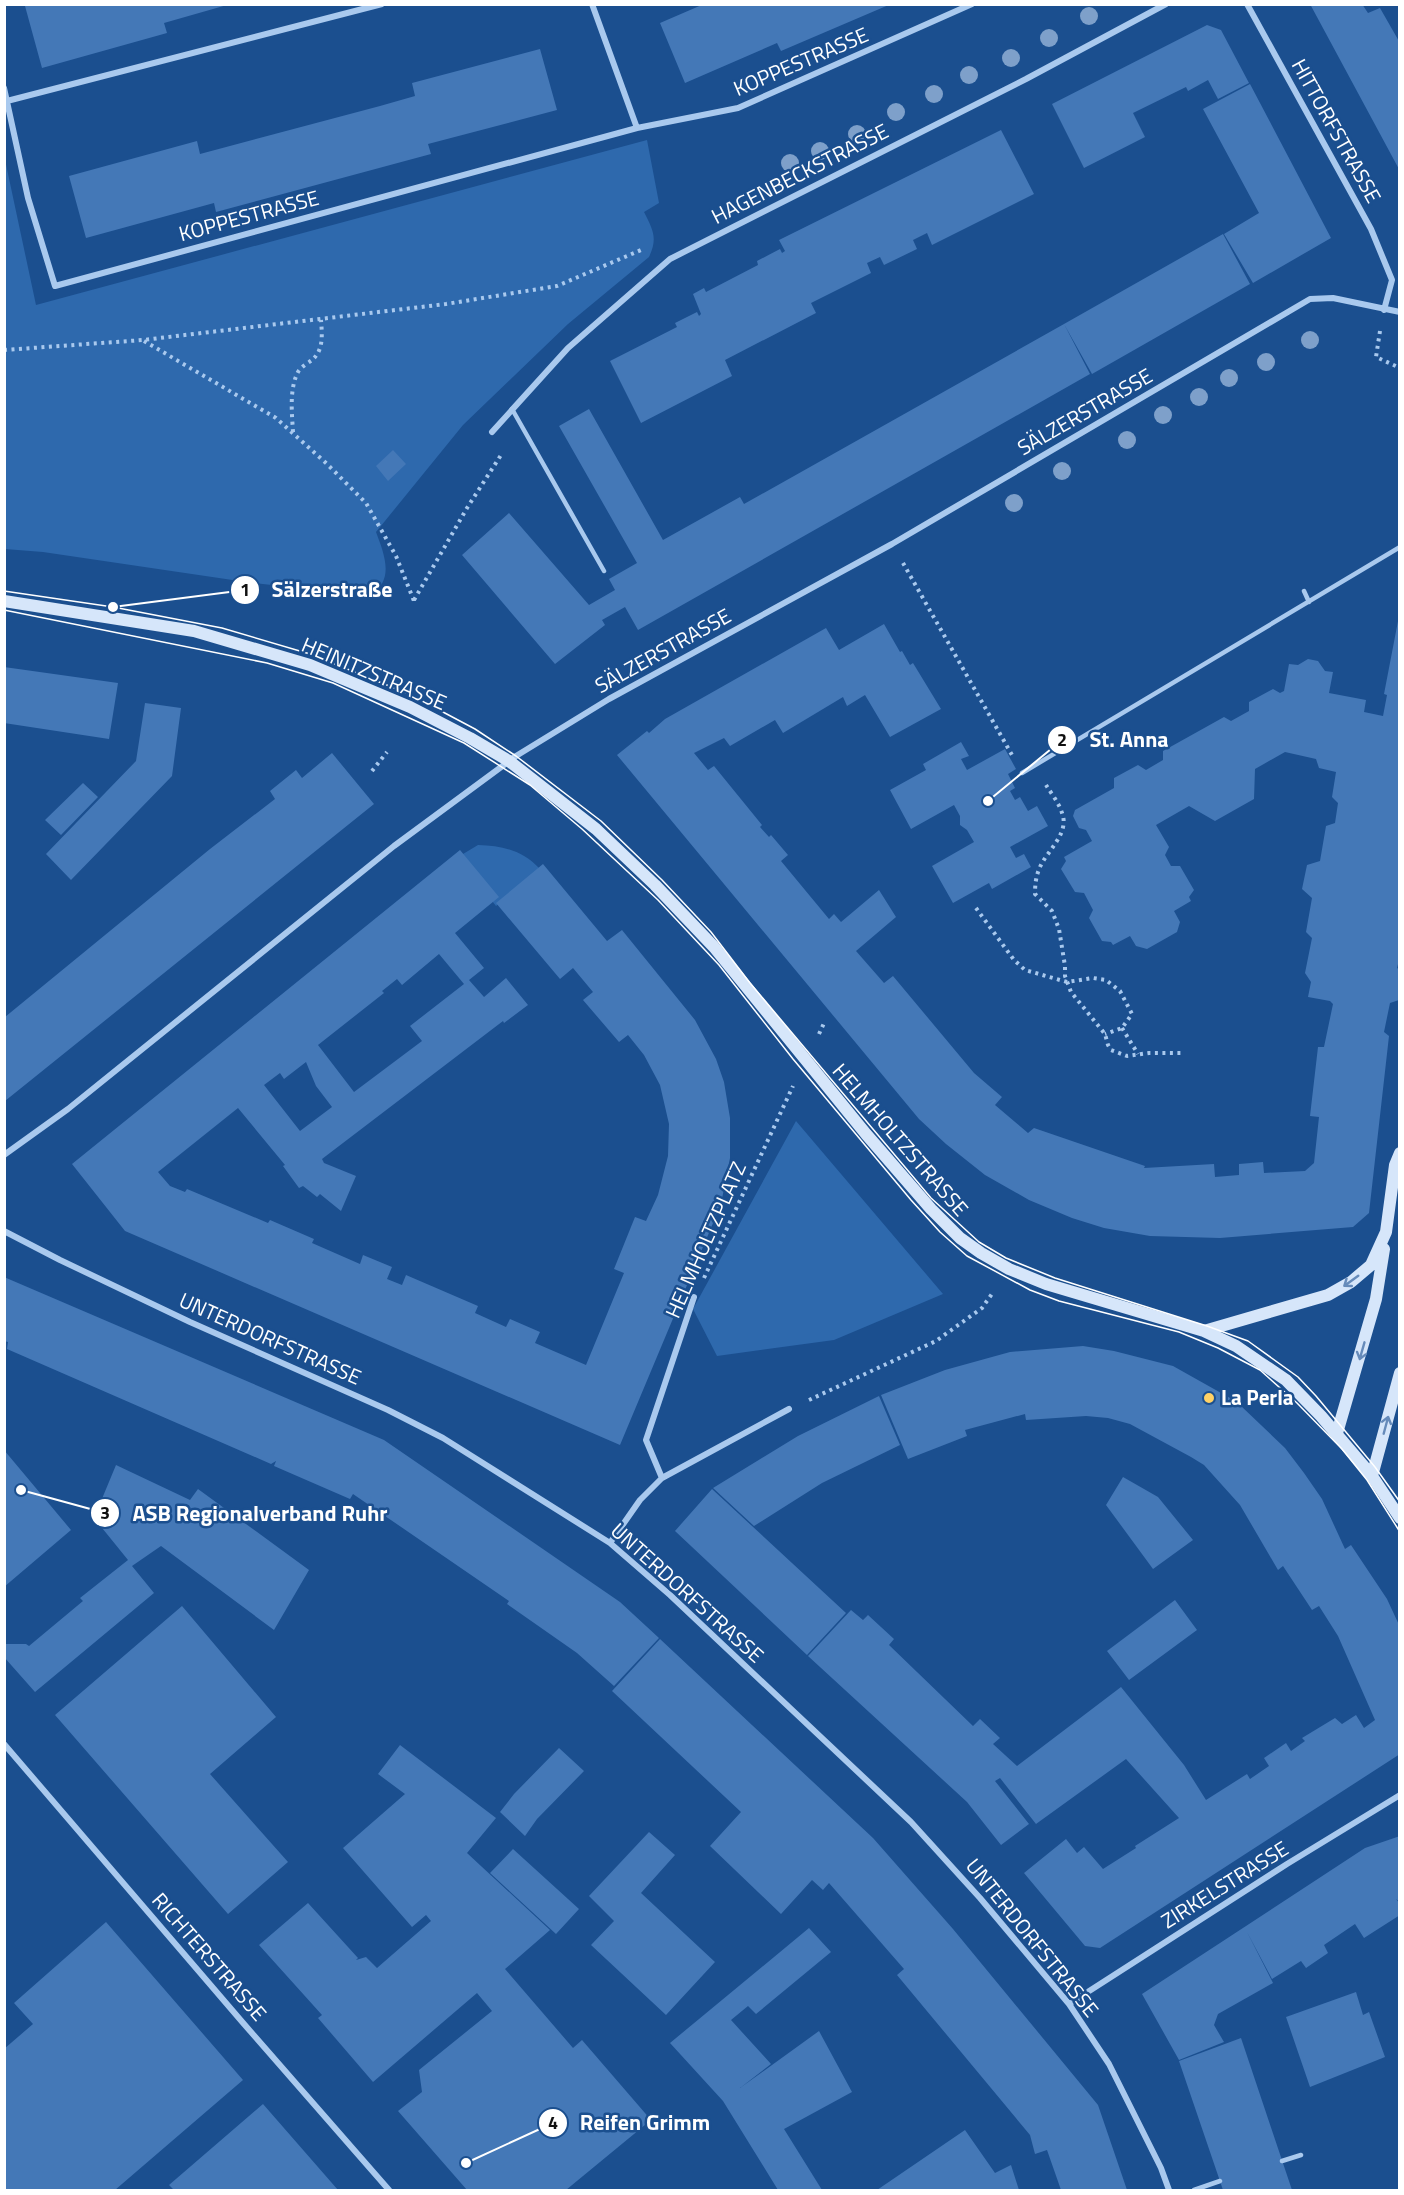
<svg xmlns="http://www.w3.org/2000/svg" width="1404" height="2195" viewBox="0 0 1404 2195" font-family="'Titillium Web',sans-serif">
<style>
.green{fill:#2e69ad}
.building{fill:#4478b7;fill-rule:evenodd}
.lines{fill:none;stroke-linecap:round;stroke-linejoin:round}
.path{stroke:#a9c9ee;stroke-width:4;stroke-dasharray:3 4.5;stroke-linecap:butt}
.lane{stroke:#a9c9ee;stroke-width:4.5}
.street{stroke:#a9c9ee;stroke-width:6}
.secondary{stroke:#d6e6fa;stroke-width:12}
.tram{stroke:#fff;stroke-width:1.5}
.tree{fill:#7ea0ca}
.oneway{stroke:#668bba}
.poi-dot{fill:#ffd166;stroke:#1b4f8f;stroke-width:2}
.labels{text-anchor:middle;stroke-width:5;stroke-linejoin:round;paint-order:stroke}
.street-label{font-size:21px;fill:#fff;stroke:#1b4f8f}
.poi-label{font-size:21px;font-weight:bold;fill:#fff;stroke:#1b4f8f;text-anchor:start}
.leader{fill:none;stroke:#fff;stroke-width:2}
.callout-dot{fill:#fff;stroke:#1b4f8f;stroke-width:2}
.mark-label{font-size:18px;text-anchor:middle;font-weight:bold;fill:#111}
.callout-label{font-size:22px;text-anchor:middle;font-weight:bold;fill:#fff;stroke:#1b4f8f;stroke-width:5;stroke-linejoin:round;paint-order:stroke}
</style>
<rect width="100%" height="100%" fill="#1b4f8f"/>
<!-- green -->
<path class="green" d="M 647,140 L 659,203 L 644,212 C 653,230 658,238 649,257 L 568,324 L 463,425 L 376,532 C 385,556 395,581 369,596 L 246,582 L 43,552 L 5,549 L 4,155 L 36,305 Z
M 478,845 C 503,846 522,850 540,869 L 496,906 L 458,857 Z
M 796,1121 L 943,1294 L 834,1340 L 717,1356 L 693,1309 Z"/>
<!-- building -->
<path class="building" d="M 30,4 L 227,4 L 227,5 L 164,23 L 167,33 L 42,68 L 25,6 Z
M 704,4 L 891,4 L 781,51 L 777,43 L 685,83 L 660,23 Z
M 1310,4 L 1362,4 L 1368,13 L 1380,8 L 1400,43 L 1400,171 Z
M 1207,25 L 1221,30 L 1249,83 L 1218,99 L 1208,80 L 1188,91 L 1186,87 L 1133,113 L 1145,137 L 1084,168 L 1052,104 Z
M 540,49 L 557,110 L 428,144 L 431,154 L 216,212 L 214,203 L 86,238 L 69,176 L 197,141 L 200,154 L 380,106 L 415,96 L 412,83 Z
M 1250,84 L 1331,238 L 1253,283 L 1224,234 L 1259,213 L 1203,109 Z
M 1001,130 L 1034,194 L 932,245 L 927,233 L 913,240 L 917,249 L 884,265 L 880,257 L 867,263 L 871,273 L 811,303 L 816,313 L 725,360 L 732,376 L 641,423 L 610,361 L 677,327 L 675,323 L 697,312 L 699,316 L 701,314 L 693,294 L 704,288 L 706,292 L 758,265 L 757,261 L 780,249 L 782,253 L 785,251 L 779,240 Z
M 1223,234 L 1250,284 L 1092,374 L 1064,324 Z
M 1064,324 L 1090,374 L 638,630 L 625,607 L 602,620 L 605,625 L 555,664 L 462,555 L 509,513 L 589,605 L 615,590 L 609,579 L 637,563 L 559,426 L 589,409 L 663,540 L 740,497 L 744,504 Z
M 393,450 L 406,464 L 388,481 L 376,466 Z
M 1398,621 L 1400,956 L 1397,968 L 1400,970 L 1400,996 L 1399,1000 L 1390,1003 L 1384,1032 L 1389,1036 L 1369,1213 L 1353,1227 L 1220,1238 L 1150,1236 L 1104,1228 L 1072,1218 L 1029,1200 L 985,1175 L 946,1144 L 919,1119 L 617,755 L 647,731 L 649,733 L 665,719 L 826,628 L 839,650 L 884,624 L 900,652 L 902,651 L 910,665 L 913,663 L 941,709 L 890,737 L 865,695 L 847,706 L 843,697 L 783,733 L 775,720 L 730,746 L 724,738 L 694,753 L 708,770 L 714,766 L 762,825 L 760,827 L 769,837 L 771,835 L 788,855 L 781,861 L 829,919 L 834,914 L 841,922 L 879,890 L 896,917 L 856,951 L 884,983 L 893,976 L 974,1073 L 1002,1097 L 995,1105 L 1028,1133 L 1034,1128 L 1145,1166 L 1144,1168 L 1214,1164 L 1215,1177 L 1239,1175 L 1239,1164 L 1263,1162 L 1264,1173 L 1305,1171 L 1314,1163 L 1319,1117 L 1310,1116 L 1318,1047 L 1324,1047 L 1333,1004 L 1330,1001 L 1308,997 L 1311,982 L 1305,973 L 1312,938 L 1306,932 L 1312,898 L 1302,889 L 1307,865 L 1320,861 L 1326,826 L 1335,823 L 1338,803 L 1332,797 L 1336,772 L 1319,768 L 1316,759 L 1285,752 L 1255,769 L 1254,799 L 1215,821 L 1189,806 L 1156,825 L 1169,847 L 1165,855 L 1171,866 L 1180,866 L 1194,890 L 1189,897 L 1191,901 L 1174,911 L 1180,922 L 1177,932 L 1147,949 L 1136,946 L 1130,936 L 1113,945 L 1111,942 L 1102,941 L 1089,918 L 1093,910 L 1084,893 L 1075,892 L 1061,869 L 1066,861 L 1064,857 L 1092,841 L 1086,830 L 1079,828 L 1073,816 L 1075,810 L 1114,788 L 1114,778 L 1138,765 L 1146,770 L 1163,760 L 1163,751 L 1224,717 L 1231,721 L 1249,711 L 1249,702 L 1273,689 L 1280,693 L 1284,691 L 1289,664 L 1298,665 L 1308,659 L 1318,661 L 1325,671 L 1333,672 L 1329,693 L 1366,700 L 1364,712 L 1383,716 L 1387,695 L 1384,694 Z
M 4,667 L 118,683 L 109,739 L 4,723 Z
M 145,703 L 181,708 L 172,776 L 71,880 L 46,854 L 136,761 Z
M 961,742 L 969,756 L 961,759 L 967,770 L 1005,749 L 1016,769 L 1008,774 L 1015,788 L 1010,791 L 1015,800 L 1020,797 L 1028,811 L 1037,806 L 1048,826 L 1010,847 L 1016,858 L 1024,854 L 1031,867 L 992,889 L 989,883 L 953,903 L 932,866 L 974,842 L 967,830 L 960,825 L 960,816 L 954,805 L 911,829 L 890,790 L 926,770 L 923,764 Z
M 332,753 L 374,804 L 5,1101 L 5,1017 L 210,849 L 275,799 L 270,791 L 296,770 L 302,778 Z
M 83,783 L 98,797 L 61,835 L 45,820 Z
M 460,850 L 499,897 L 455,933 L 484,968 L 469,980 L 484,997 L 506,978 L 528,1005 L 504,1023 L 503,1021 L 322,1159 L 324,1163 L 356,1176 L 341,1211 L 320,1194 L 317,1197 L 303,1186 L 299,1188 L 283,1166 L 285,1165 L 238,1108 L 158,1172 L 170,1186 L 185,1192 L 187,1189 L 268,1223 L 270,1220 L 314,1239 L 312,1243 L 360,1264 L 363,1255 L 392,1267 L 387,1279 L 402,1285 L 406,1275 L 478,1306 L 475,1313 L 506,1327 L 510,1319 L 540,1332 L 535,1343 L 586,1365 L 624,1273 L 614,1269 L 635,1217 L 646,1221 L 658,1195 L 668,1156 L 669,1124 L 660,1085 L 644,1055 L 628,1035 L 619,1042 L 583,1000 L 593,992 L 573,968 L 560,979 L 496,903 L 543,864 L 607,941 L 622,930 L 695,1020 L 716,1059 L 724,1082 L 730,1118 L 730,1158 L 721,1204 L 620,1445 L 125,1231 L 72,1164 ZM 439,954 L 464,984 L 410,1026 L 422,1041 L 354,1092 L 318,1045 L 384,993 L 382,991 L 397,979 L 402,985 ZM 306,1062 L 316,1086 L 332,1107 L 300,1131 L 264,1085 L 280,1073 L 284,1079 Z
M 4,1277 L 384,1440 L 620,1602 L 659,1638 L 614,1686 L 577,1653 L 507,1604 L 509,1601 L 353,1494 L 350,1499 L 274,1466 L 276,1461 L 271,1464 L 7,1349 L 8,1342 L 4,1341 Z
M 1083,1346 L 1114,1351 L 1173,1366 L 1230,1398 L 1241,1406 L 1285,1448 L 1304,1473 L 1322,1499 L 1345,1549 L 1351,1545 L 1387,1599 L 1400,1627 L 1400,1754 L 1100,1948 L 1085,1946 L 1024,1873 L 1066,1839 L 1077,1853 L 1084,1847 L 1103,1869 L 1136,1848 L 1135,1846 L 1179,1818 L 1126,1759 L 1036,1824 L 1000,1778 L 995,1781 L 1029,1824 L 1001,1845 L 967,1802 L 808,1656 L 851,1610 L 863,1620 L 868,1615 L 894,1639 L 889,1645 L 973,1726 L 980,1719 L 1000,1738 L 993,1744 L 1017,1766 L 1121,1687 L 1184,1765 L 1206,1800 L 1247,1774 L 1250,1779 L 1269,1766 L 1264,1758 L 1286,1743 L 1291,1751 L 1305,1741 L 1302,1738 L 1335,1718 L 1342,1724 L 1356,1715 L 1364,1728 L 1375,1720 L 1338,1636 L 1319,1606 L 1312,1610 L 1283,1566 L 1278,1570 L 1240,1505 L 1204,1465 L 1191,1457 L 1130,1424 L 1108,1418 L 1086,1416 L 1026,1420 L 1025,1414 L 965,1430 L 967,1436 L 908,1459 L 881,1395 L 945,1370 L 1010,1352 Z
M 879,1396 L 900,1445 L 822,1483 L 754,1526 L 713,1488 L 798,1436 Z
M 4,1450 L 71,1530 L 4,1587 Z
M 116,1465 L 190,1500 L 198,1489 L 309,1570 L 274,1630 L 161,1546 L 132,1566 L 154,1593 L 35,1692 L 4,1657 L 4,1644 L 26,1644 L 29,1646 L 83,1601 L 80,1598 L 128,1560 L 94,1518 Z
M 1123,1477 L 1158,1497 L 1193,1540 L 1153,1569 L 1106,1505 Z
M 712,1489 L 846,1613 L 807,1655 L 675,1531 Z
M 1175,1600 L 1197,1630 L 1129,1680 L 1107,1651 Z
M 182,1606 L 276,1717 L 210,1774 L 288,1862 L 228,1914 L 55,1715 Z
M 660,1639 L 873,1838 L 953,1929 L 1098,2105 L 1127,2190 L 1061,2190 L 1047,2150 L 1035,2154 L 1030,2135 L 897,1975 L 904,1969 L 829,1883 L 823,1890 L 812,1880 L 781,1914 L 710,1846 L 741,1812 L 612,1691 Z
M 400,1745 L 496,1818 L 467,1853 L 550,1930 L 505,1969 L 573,2048 L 582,2040 L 651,2120 L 566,2190 L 467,2190 L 398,2111 L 422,2092 L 419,2070 L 492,2011 L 477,1993 L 373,2082 L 318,2018 L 322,2015 L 259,1945 L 308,1903 L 358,1958 L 356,1960 L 366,1957 L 377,1968 L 431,1921 L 426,1915 L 412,1927 L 343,1848 L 405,1794 L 378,1774 Z
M 559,1748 L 584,1771 L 537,1819 L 525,1836 L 500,1812 L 514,1794 Z
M 649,1832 L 675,1855 L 641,1893 L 715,1962 L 666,2015 L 591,1945 L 614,1921 L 589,1896 Z
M 1400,1836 L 1400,1902 L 1396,1899 L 1400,1904 L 1400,1915 L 1364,1938 L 1355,1924 L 1324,1945 L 1328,1953 L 1306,1968 L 1301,1961 L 1272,1979 L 1247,1932 L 1273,1983 L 1218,2014 L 1214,2025 L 1224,2042 L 1179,2060 L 1142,1994 L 1365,1848 Z
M 513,1849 L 579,1909 L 556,1934 L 490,1873 Z
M 106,1922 L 243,2080 L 115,2190 L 4,2190 L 4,2049 L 33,2024 L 14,2003 Z
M 809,1928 L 831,1952 L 756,2014 L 748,2006 L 731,2020 L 771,2064 L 740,2088 L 819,2031 L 852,2092 L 784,2129 L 822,2190 L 778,2190 L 723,2101 L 670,2043 Z
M 1356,1992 L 1363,2015 L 1369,2012 L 1385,2057 L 1310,2087 L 1286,2017 Z
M 1241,2038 L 1292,2190 L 1223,2190 L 1179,2061 Z
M 263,2104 L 338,2190 L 174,2190 L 169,2185 Z
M 965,2130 L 995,2173 L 1011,2165 L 1019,2190 L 877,2190 Z"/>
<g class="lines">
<!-- path -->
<path class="path" d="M 1380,331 L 1376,357 L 1400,368
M 144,341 L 276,418 L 327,464 L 366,503 L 396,556 L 414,601
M 4,350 L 143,340 L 446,304 L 557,286 L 641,250
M 293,432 C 292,414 289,389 298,372 C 301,367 308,363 312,360 C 324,350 322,334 321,320
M 903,563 L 1012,755
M 414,600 L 467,508 L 501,455
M 372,771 L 387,752
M 1046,785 C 1051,793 1059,803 1062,813 C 1070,833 1047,851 1040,867 C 1036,876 1035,884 1035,894 L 1052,911 L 1059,929 L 1065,966 L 1065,976 L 1071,992 L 1105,1034 L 1108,1045 L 1111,1050 L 1127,1056 L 1149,1053 L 1183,1053
M 976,908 L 1014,960 L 1025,970 L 1067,982 L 1093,978 L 1106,980 L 1120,991 L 1132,1014 L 1122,1028 L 1105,1034
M 1122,1028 L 1138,1054
M 819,1034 L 825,1021
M 704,1278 L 793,1086
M 809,1400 L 936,1341 L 982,1308 L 994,1291"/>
<!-- lane -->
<path class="lane" d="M 512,409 L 604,571
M 1304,591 L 1309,602
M 1022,773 L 1400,547
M 1282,2161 L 1301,2155
M 1194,2190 L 1220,2181"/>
<!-- street -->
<path class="street" d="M 592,4 L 637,128
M 1247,4 L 1371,229 L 1392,280 L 1384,310
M 4,88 L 28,198 L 55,286 L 637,128 L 738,108 L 972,4
M 7,101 L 382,4
M 492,432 L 568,348 L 670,259 L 1026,79 L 1166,4
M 4,1155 L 68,1109 L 394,846 L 516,756 L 609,699 L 892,544 L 1310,299 L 1333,298 L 1400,312
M 4,1231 L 60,1260 L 190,1322 L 388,1410 L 443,1438 L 610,1543 L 670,1595 L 911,1822 L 980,1898 L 1069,2004 L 1109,2064 L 1161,2168 L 1169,2190
M 662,1478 L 646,1440 L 694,1297
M 610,1543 L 640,1500 L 662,1478 L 789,1409
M 4,1744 L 244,2024 L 389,2190
M 1069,2004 L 1287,1864 L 1400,1795"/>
<!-- secondary -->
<path class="secondary" d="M 4,601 L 194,631 L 310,665 L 410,707 L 470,738 L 509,761 L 596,829 L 655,885 L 714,947 L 866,1134 L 931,1209 L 960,1238 L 981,1253 L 1009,1269 L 1046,1284 L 1204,1331 L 1236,1346 L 1286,1380 L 1321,1416 L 1372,1476 L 1400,1518
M 1204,1331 L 1328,1295 L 1351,1282 L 1371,1265 L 1386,1232 L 1395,1165 L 1400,1153
M 1337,1433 L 1376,1299 L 1384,1249
M 1372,1476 L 1400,1373"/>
<!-- tram -->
<path class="tram" d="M 4,591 L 113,607 L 222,628 L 310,654 L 409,694 L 475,729 L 516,756 L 601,821 L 662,880 L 711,932 L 750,983 L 931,1198 L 979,1242 L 1006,1258 L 1055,1278 L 1207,1326 L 1248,1341 L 1298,1377 L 1316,1396 L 1375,1467 L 1400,1502
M 4,610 L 267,663 L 333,683 L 464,743 L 530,785 L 582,829 L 658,900 L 719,965 L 793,1059 L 911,1200 L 940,1232 L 967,1256 L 1030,1290 L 1059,1301 L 1179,1332 L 1218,1348 L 1260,1370 L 1297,1403 L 1342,1449 L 1367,1480 L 1400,1532"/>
</g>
<!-- trees -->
<g class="tree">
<circle cx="1089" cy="16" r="9"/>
<circle cx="1049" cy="38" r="9"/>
<circle cx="1011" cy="58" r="9"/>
<circle cx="969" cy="75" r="9"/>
<circle cx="934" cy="94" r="9"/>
<circle cx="896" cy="112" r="9"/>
<circle cx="857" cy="134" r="9"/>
<circle cx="820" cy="151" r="9"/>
<circle cx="790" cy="163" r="9"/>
<circle cx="1310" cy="340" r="9"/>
<circle cx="1266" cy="362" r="9"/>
<circle cx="1229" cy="378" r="9"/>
<circle cx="1199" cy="397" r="9"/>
<circle cx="1163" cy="415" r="9"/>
<circle cx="1127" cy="440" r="9"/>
<circle cx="1062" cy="471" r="9"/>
<circle cx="1014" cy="503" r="9"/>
</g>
<!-- one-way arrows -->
<defs><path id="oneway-shaft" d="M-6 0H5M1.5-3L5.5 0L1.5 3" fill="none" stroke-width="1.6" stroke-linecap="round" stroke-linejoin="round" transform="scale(1.5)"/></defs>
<g class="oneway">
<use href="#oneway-shaft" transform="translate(1351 1281) rotate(144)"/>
<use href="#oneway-shaft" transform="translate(1362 1351) rotate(106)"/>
<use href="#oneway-shaft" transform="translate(1386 1425) rotate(-75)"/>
</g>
<!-- markers -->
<circle class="poi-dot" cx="1209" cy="1398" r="6"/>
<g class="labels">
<!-- street labels -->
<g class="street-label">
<text transform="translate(801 62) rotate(-23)" y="7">KOPPESTRASSE</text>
<text transform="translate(1336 131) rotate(61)" y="7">HITTORFSTRASSE</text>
<text transform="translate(800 174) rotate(-27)" y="7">HAGENBECKSTRASSE</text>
<text transform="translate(249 216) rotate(-15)" y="7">KOPPESTRASSE</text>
<text transform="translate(1085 412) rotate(-30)" y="7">SÄLZERSTRASSE</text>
<text transform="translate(663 651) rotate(-29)" y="7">SÄLZERSTRASSE</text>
<text transform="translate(374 674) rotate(23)" y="7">HEINITZSTRASSE</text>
<text transform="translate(900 1140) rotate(49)" y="7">HELMHOLTZSTRASSE</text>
<text transform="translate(706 1240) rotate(-66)" y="7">HELMHOLTZPLATZ</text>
<text transform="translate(270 1339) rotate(24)" y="7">UNTERDORFSTRASSE</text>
<text transform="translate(687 1593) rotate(42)" y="7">UNTERDORFSTRASSE</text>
<text transform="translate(1225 1885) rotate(-32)" y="7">ZIRKELSTRASSE</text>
<text transform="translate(1032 1938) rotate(51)" y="7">UNTERDORFSTRASSE</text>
<text transform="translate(209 1957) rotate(49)" y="7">RICHTERSTRASSE</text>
</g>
<!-- poi labels -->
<g class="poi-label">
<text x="1221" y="1405">La Perla</text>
</g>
</g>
<!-- callouts -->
<path class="leader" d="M113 607L245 590M988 801L1062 740M21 1490L105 1513M466 2163L553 2123"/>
<g class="callout-dot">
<circle cx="113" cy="607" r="6"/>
<circle cx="988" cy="801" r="6"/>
<circle cx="21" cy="1490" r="6"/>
<circle cx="466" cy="2163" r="6"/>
<circle cx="245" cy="590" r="15"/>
<circle cx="1062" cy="740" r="15"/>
<circle cx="105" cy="1513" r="15"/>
<circle cx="553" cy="2123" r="15"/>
</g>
<g class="mark-label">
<text x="245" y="596">1</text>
<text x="1062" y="746">2</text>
<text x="105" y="1519">3</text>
<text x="553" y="2129">4</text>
</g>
<g class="callout-label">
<text x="332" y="597">Sälzerstraße</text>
<text x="1129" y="747">St. Anna</text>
<text x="260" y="1521">ASB Regionalverband Ruhr</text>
<text x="645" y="2130">Reifen Grimm</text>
</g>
<!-- border -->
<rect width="1404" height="2195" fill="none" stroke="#ffffff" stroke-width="12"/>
</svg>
